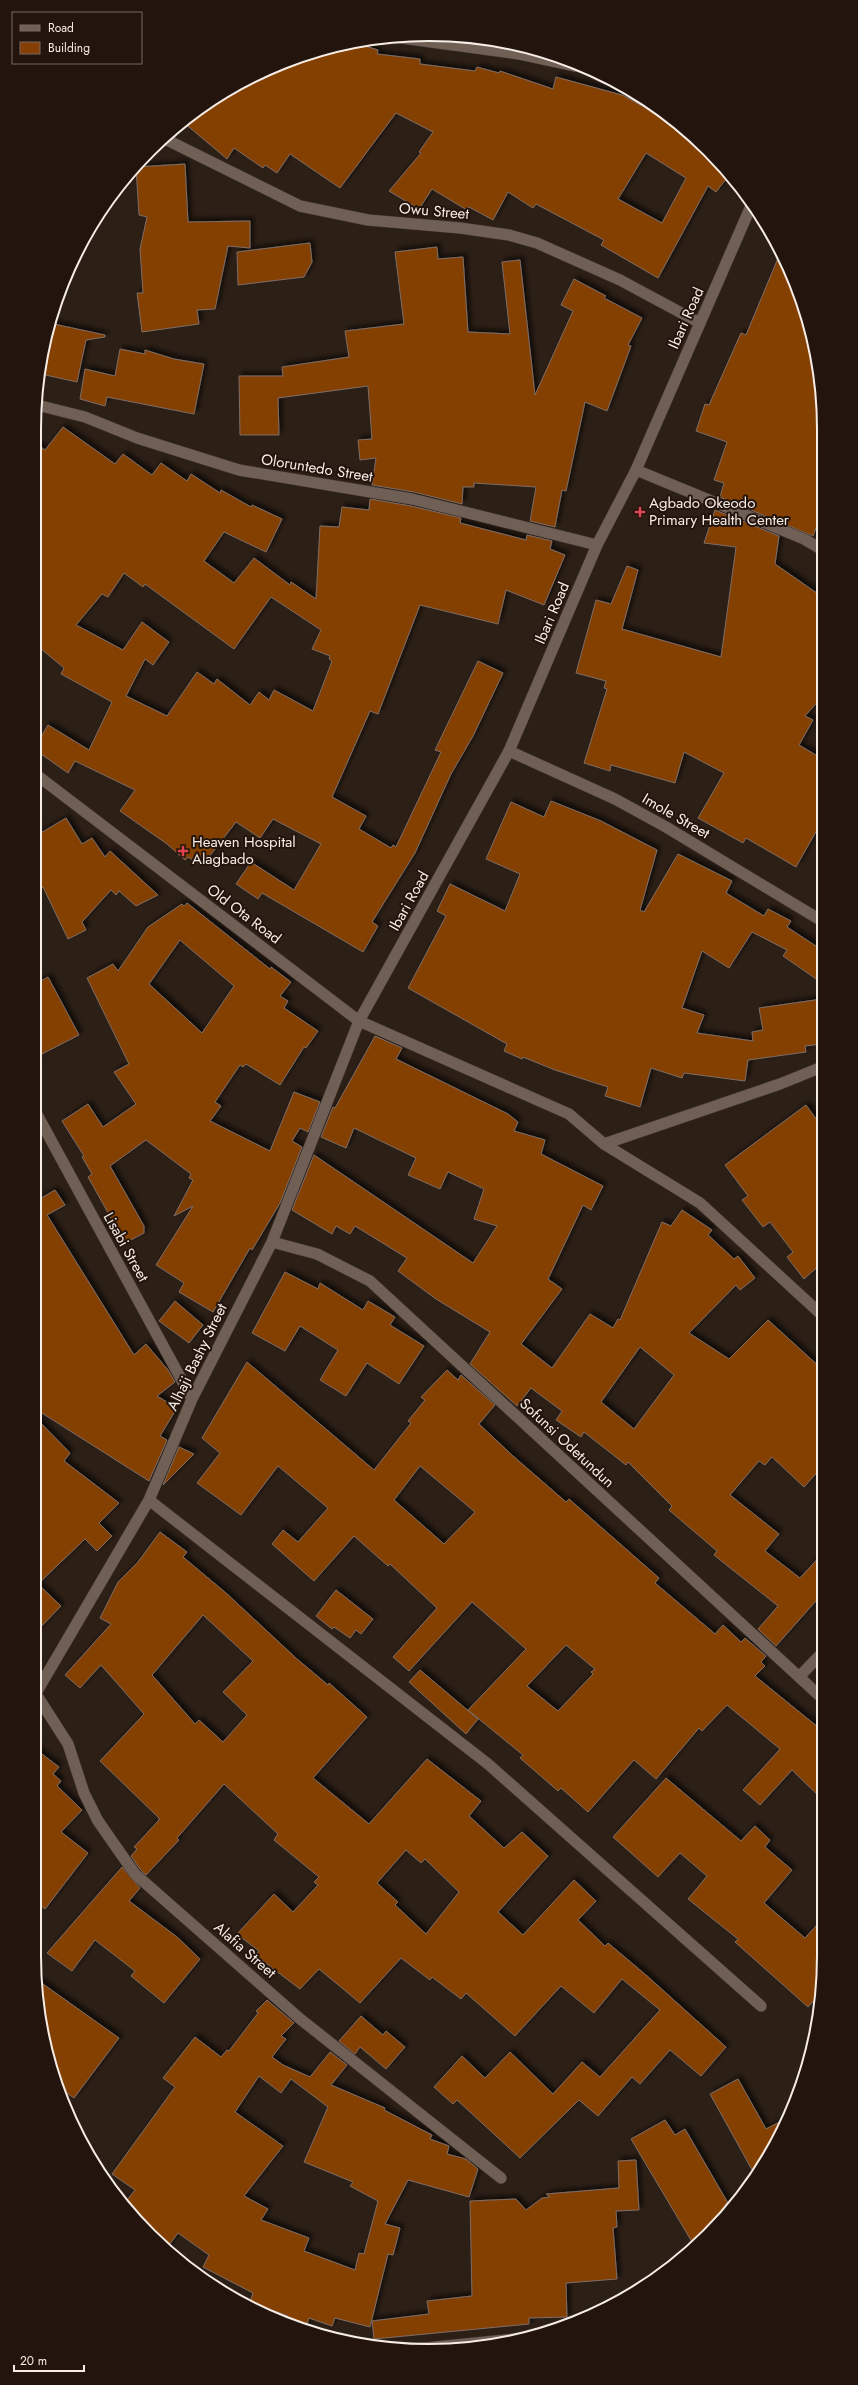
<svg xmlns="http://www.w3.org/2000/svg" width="858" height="2385" viewBox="0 0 858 2385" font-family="Jost,sans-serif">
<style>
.building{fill:#843f05;stroke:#7f6d64;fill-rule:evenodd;filter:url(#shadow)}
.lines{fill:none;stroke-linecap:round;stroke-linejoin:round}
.minor-casing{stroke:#463a35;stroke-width:12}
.tertiary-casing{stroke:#463a35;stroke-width:12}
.minor{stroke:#705f55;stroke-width:11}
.tertiary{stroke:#705f55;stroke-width:11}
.health-dot{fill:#e0444e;stroke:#23150d;stroke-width:1.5}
.labels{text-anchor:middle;stroke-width:4;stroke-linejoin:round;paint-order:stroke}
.street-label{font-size:15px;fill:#f7ede7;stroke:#23150d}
.poi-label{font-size:15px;fill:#f7ede7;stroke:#23150d;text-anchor:start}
.rim{fill:none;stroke:#f7ede7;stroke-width:2}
</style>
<defs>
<filter id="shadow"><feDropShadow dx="3.5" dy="-3.5" stdDeviation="2" flood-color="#0009"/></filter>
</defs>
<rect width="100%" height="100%" fill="#2c1f16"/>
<!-- building -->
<path class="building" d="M 355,43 L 378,50 L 377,54 L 420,59 L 420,64 L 475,71 L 477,67 L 499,73 L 500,71 L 553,89 L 556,77 L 622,95 L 683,128 L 730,174 L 716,192 L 708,186 L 658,278 L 601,245 L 604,240 L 536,204 L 533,208 L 508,192 L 493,220 L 469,207 L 467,210 L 432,189 L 419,209 L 389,191 L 421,153 L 419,152 L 433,132 L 396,113 L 340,188 L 290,154 L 277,173 L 265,165 L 263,168 L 234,148 L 227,159 L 183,122 L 231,87 L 302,55 ZM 646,153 L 686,178 L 662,223 L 618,199 Z
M 185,164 L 188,222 L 250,221 L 250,248 L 228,246 L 215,309 L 197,310 L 199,324 L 142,332 L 137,293 L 143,293 L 140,249 L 147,217 L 139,215 L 136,167 Z
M 310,243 L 312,262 L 304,277 L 238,285 L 237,252 Z
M 437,247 L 438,259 L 463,257 L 468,332 L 510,334 L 502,262 L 520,260 L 535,395 L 573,311 L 561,305 L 574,279 L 606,296 L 604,298 L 642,318 L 628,345 L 631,346 L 607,411 L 585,402 L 566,491 L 562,490 L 555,527 L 530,521 L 536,487 L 474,483 L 474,487 L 463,487 L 462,504 L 414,492 L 372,485 L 376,458 L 360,460 L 358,440 L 372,439 L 368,386 L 278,398 L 279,435 L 240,435 L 239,376 L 283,376 L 282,367 L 349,357 L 345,331 L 404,324 L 395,252 Z
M 781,251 L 810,327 L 821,377 L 821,454 L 816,473 L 821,475 L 821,514 L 813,536 L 720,497 L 724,483 L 714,480 L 727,442 L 696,431 L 705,404 L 709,405 L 741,333 L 746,335 Z
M 49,323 L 105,335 L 105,337 L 86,340 L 77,382 L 41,374 Z
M 120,349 L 145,354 L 145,350 L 174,359 L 204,364 L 194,414 L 107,397 L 105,406 L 80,399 L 85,369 L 115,376 Z
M 63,427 L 115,464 L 123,454 L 152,475 L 161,463 L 187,481 L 191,474 L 220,493 L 221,490 L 251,507 L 252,505 L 282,519 L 266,552 L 224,532 L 204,561 L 234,583 L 254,558 L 290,585 L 291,582 L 316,599 L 320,526 L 339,527 L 342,507 L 369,510 L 370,499 L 411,506 L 461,518 L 460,523 L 526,540 L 527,535 L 552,541 L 550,549 L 565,555 L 544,605 L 506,590 L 498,624 L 420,605 L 378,714 L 370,711 L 332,797 L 366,816 L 359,829 L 391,848 L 393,845 L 396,847 L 441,752 L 435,750 L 478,661 L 503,673 L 473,736 L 451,774 L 415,853 L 372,922 L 378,926 L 363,952 L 262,893 L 258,899 L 236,884 L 251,862 L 294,890 L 321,844 L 273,819 L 260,838 L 236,822 L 202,866 L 188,857 L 185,860 L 167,844 L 120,811 L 135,790 L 75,761 L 68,773 L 34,749 L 48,725 L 89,750 L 112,702 L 61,674 L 64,668 L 34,643 L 34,442 L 45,450 ZM 124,573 L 143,587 L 145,584 L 234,649 L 271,597 L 321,630 L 312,649 L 330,656 L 329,659 L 332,661 L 313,711 L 274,690 L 269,700 L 259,692 L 250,705 L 217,679 L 214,684 L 197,672 L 167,716 L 126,696 L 145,659 L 153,665 L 169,642 L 142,622 L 123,650 L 76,625 L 102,594 L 108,597 Z
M 715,510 L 779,536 L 775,564 L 821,596 L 821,698 L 805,716 L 813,720 L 799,745 L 821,758 L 822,821 L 796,867 L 746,838 L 743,843 L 698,818 L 724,773 L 684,752 L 675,783 L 611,765 L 610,771 L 584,763 L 607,689 L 604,688 L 606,681 L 576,673 L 596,600 L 611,604 L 627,566 L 638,570 L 622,629 L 721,657 L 736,547 L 704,543 Z
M 551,801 L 601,821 L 657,850 L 640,910 L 644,912 L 678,854 L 732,881 L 726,893 L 764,916 L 768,909 L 791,921 L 787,927 L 822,950 L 822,983 L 783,956 L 787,950 L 752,932 L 729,968 L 702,951 L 682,1008 L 704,1015 L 697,1033 L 753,1041 L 752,1032 L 763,1030 L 759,1008 L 822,999 L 822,1044 L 805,1046 L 806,1052 L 748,1060 L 745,1081 L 684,1073 L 682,1078 L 651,1068 L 640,1107 L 605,1096 L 608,1087 L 555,1070 L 523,1057 L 522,1059 L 504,1051 L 507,1044 L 408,988 L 446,916 L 437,911 L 450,884 L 505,911 L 520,874 L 486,859 L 511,802 L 544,817 Z
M 66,818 L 82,844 L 92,838 L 105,857 L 110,851 L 158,895 L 136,906 L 119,891 L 116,895 L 111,890 L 82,922 L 86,930 L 68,939 L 43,887 L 34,892 L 34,837 Z
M 187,903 L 270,969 L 271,967 L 291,982 L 280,996 L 288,1001 L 284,1008 L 318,1031 L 306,1048 L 304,1047 L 280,1085 L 246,1064 L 243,1067 L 240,1065 L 215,1102 L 221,1106 L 210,1121 L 270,1151 L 294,1092 L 320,1102 L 308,1132 L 300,1128 L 292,1141 L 302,1147 L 280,1203 L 252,1250 L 250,1248 L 213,1312 L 179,1292 L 184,1283 L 156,1265 L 193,1206 L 174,1216 L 193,1180 L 189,1178 L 191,1174 L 146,1140 L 110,1166 L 144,1226 L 144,1233 L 125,1243 L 88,1177 L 92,1174 L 82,1157 L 84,1156 L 62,1121 L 88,1104 L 103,1127 L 136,1104 L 114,1072 L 129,1064 L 87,978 L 113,964 L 118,971 L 148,927 L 182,904 L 184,906 ZM 180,940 L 234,986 L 202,1033 L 149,984 Z
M 48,977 L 79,1035 L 34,1058 L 34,985 Z
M 375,1036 L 402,1048 L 396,1059 L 508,1114 L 518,1122 L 514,1131 L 545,1140 L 541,1154 L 603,1186 L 591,1210 L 583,1205 L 548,1279 L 562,1289 L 521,1344 L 552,1368 L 590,1314 L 613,1328 L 618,1319 L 620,1320 L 662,1222 L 671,1226 L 682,1210 L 712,1230 L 708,1235 L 734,1259 L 738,1256 L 755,1278 L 740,1290 L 736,1285 L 689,1333 L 729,1359 L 768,1320 L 823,1370 L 823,1466 L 804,1487 L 772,1457 L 765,1465 L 759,1461 L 730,1495 L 779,1534 L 765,1551 L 800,1578 L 823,1553 L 823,1593 L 776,1646 L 758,1629 L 778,1606 L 714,1555 L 717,1551 L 669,1510 L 672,1506 L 628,1462 L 626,1465 L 584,1432 L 581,1437 L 556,1420 L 562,1411 L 531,1388 L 517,1406 L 470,1364 L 490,1332 L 436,1299 L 398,1271 L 407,1258 L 355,1226 L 350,1234 L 336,1226 L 332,1234 L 292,1210 L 314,1155 L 473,1263 L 497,1226 L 474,1219 L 484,1189 L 448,1172 L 440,1189 L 408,1175 L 416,1158 L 354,1128 L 346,1148 L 321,1137 L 333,1107 L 335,1108 ZM 640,1347 L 674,1375 L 634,1429 L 601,1402 Z
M 806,1105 L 822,1127 L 822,1263 L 804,1279 L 787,1257 L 793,1252 L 770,1222 L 763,1227 L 742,1200 L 748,1196 L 725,1165 Z
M 55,1190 L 65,1205 L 47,1215 L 134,1355 L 146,1344 L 168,1370 L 175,1382 L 157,1396 L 177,1408 L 160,1436 L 167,1440 L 149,1481 L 34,1408 L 34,1195 L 38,1200 Z
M 285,1272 L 318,1289 L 320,1283 L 363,1310 L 368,1301 L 395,1317 L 390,1325 L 424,1346 L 399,1384 L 367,1363 L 346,1396 L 320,1380 L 338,1350 L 300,1326 L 285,1351 L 252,1333 Z
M 175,1301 L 203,1325 L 189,1343 L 159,1321 Z
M 247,1362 L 374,1470 L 411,1423 L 408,1421 L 425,1400 L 421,1397 L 447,1370 L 458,1380 L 461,1375 L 495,1405 L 479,1424 L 513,1456 L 566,1502 L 569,1499 L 659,1578 L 655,1583 L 715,1634 L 723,1625 L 741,1642 L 745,1638 L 766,1656 L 761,1662 L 765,1666 L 755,1676 L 824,1732 L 824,1801 L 792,1770 L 760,1805 L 743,1790 L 780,1749 L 727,1705 L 702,1731 L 699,1728 L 656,1779 L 634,1760 L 588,1812 L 561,1788 L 558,1791 L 520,1758 L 523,1755 L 468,1710 L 526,1649 L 472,1602 L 409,1671 L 393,1657 L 437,1608 L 390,1564 L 388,1566 L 354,1536 L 314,1581 L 272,1544 L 283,1530 L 298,1542 L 328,1508 L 278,1466 L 241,1515 L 197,1483 L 220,1453 L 202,1438 ZM 420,1466 L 475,1512 L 444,1544 L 394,1500 ZM 566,1645 L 595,1669 L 591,1672 L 593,1674 L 558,1711 L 527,1686 Z
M 34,1416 L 70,1453 L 64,1461 L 119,1503 L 99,1523 L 112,1536 L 97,1551 L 85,1539 L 38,1584 L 61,1606 L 34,1634 Z
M 179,1447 L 194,1454 L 163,1485 Z
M 160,1532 L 187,1552 L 183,1557 L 226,1593 L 297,1659 L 328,1685 L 329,1683 L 367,1717 L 313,1778 L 369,1824 L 427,1759 L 481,1801 L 469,1816 L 504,1848 L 522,1832 L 548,1856 L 498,1912 L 523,1935 L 574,1880 L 596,1901 L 578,1920 L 605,1946 L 608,1943 L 646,1975 L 726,2047 L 701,2076 L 670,2050 L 640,2084 L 632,2077 L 598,2116 L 579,2100 L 520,2158 L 457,2100 L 453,2104 L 434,2087 L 462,2056 L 485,2078 L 510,2052 L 553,2094 L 582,2062 L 600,2077 L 660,2010 L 622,1979 L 594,2013 L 561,1986 L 515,2036 L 466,1993 L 461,1999 L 432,1977 L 430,1980 L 401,1958 L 360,2003 L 319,1969 L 300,1989 L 255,1955 L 259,1951 L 237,1934 L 274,1894 L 293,1912 L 318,1885 L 314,1882 L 319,1877 L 274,1840 L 278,1834 L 224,1784 L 177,1838 L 179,1840 L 146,1875 L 140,1869 L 131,1856 L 137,1849 L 134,1847 L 159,1820 L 159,1818 L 100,1761 L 144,1714 L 101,1665 L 80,1688 L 65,1675 L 111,1624 L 100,1618 L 118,1582 L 138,1562 ZM 203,1615 L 253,1661 L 223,1692 L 247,1715 L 223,1742 L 199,1720 L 195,1724 L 152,1675 ZM 406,1850 L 421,1863 L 425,1859 L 459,1892 L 426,1934 L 395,1905 L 398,1902 L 377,1883 Z
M 336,1590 L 373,1619 L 361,1634 L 356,1630 L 350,1638 L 334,1627 L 332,1629 L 316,1616 Z
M 420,1670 L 478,1719 L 466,1734 L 409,1682 Z
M 34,1748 L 59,1767 L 53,1774 L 61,1781 L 57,1786 L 82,1810 L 61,1832 L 88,1853 L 45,1909 L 34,1901 Z
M 666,1778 L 741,1841 L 755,1826 L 770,1840 L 765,1847 L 792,1870 L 764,1903 L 805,1938 L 824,1917 L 824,1956 L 819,1995 L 808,2007 L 735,1942 L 738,1939 L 688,1899 L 707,1876 L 680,1853 L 658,1877 L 613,1837 Z
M 122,1867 L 140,1888 L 129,1901 L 177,1937 L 200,1959 L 164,2003 L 131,1976 L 135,1971 L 95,1940 L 72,1971 L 47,1953 Z
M 36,1979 L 119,2038 L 74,2098 L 58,2087 L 42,2033 Z
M 267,2000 L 294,2023 L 281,2036 L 286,2039 L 272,2057 L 283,2065 L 310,2077 L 330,2052 L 347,2065 L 331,2085 L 385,2108 L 384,2110 L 432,2135 L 430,2139 L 449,2146 L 447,2154 L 466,2159 L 478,2169 L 469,2197 L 408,2180 L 385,2224 L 400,2228 L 393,2255 L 388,2254 L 370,2327 L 335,2318 L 332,2326 L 309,2318 L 306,2327 L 286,2322 L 288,2316 L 250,2302 L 253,2293 L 203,2267 L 209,2255 L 178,2233 L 166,2249 L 132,2217 L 123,2205 L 135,2190 L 112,2174 L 175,2087 L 163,2078 L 195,2037 L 221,2057 L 227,2050 L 229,2051 L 258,2013 L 256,2011 ZM 259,2076 L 281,2093 L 291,2079 L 328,2107 L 304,2162 L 353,2182 L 350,2186 L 378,2201 L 364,2254 L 359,2253 L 355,2270 L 304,2251 L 309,2238 L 261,2220 L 268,2209 L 244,2196 L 283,2146 L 235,2112 Z
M 361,2016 L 383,2035 L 386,2031 L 405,2047 L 386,2069 L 360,2047 L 355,2054 L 339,2041 Z
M 738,2079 L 766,2129 L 789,2117 L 756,2177 L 710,2094 Z
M 665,2120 L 675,2135 L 685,2129 L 728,2203 L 725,2205 L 728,2211 L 708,2235 L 695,2247 L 631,2139 Z
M 636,2160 L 639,2210 L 616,2211 L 617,2227 L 613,2228 L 617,2279 L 566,2283 L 567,2317 L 529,2318 L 529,2324 L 374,2339 L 372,2321 L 429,2314 L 427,2301 L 472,2296 L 470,2201 L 516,2199 L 526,2210 L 542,2198 L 550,2197 L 546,2194 L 619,2188 L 618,2161 Z"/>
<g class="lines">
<defs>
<path id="minor" d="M 394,37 L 519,54 L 575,66
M 163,138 L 300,206 L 368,220 L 460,228 L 509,235 L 537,243 L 620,280 L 700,323
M 37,405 L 85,417 L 137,438 L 239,470 L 412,499 L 597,545
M 636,470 L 804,539 L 821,549
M 509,751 L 615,799 L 666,827 L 822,921
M 34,1109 L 192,1399
M 604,1144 L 780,1084 L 822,1067
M 272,1242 L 317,1254 L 370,1281 L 823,1699
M 149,1500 L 488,1764 L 761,2006
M 799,1677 L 823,1652
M 34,1691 L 68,1744 L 84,1793 L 98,1821 L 135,1874 L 299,2018 L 501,2178
M 36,1693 L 149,1500 L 192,1399 L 272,1242 L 359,1021 L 569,1114 L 604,1144 L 700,1203 L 823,1316
M 415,2349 L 524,2338 L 547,2332"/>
<path id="tertiary" d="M 34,773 L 359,1021 L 509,751 L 597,545 L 636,470 L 751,206"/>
</defs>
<!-- minor casing -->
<use href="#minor" class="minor-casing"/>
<!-- tertiary casing -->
<use href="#tertiary" class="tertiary-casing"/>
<!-- minor -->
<use href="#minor" class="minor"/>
<!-- tertiary -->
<use href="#tertiary" class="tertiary"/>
</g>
<!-- markers -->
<g class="health-dot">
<path d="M638 506h4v4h4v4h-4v4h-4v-4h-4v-4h4z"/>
<path d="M181 845h4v4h4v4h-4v4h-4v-4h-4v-4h4z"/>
</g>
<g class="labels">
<!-- street labels -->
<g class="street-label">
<text transform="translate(434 211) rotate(5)" y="5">Owu Street</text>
<text transform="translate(686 318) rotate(-66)" y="5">Ibari Road</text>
<text transform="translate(317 468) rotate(9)" y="5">Oloruntedo Street</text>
<text transform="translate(552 613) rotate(-67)" y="5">Ibari Road</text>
<text transform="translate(676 816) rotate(30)" y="5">Imole Street</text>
<text transform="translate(409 901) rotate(-61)" y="5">Ibari Road</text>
<text transform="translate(244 914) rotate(37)" y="5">Old Ota Road</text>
<text transform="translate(126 1247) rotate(61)" y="5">Lisabi Street</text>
<text transform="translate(197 1357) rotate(-64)" y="5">Alhaji Bashy Street</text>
<text transform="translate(567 1443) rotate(43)" y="5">Sofunsi Odetundun</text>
<text transform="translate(245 1950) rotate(41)" y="5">Alafia Street</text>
</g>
<!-- poi labels -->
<g class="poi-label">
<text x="649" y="508">Agbado Okeodo<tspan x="649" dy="17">Primary Health Center</tspan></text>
<text x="192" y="847">Heaven Hospital<tspan x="192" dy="17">Alagbado</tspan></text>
</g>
</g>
<!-- crop -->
<path d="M0 0H858V2385H0ZM429 41H429A388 388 0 0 1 817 429V1956A388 388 0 0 1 429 2344H429A388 388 0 0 1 41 1956V429A388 388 0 0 1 429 41Z" fill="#23150d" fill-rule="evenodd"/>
<path class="rim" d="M429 41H429A388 388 0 0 1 817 429V1956A388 388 0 0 1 429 2344H429A388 388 0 0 1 41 1956V429A388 388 0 0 1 429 41Z"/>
<!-- legend -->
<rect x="12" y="12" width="130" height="52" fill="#23150d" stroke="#786b64"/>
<rect x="20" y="25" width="20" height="6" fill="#705f55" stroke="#786b64"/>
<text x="48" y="32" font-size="12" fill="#f7ede7">Road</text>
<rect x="20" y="42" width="20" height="12" fill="#843f05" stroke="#786b64"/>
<text x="48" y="52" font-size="12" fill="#f7ede7">Building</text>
<!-- scale -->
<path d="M14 2365v6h70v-6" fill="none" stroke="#f7ede7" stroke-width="2"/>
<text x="20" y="2365" font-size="12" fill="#f7ede7" stroke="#23150d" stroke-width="3" paint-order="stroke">20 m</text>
</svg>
